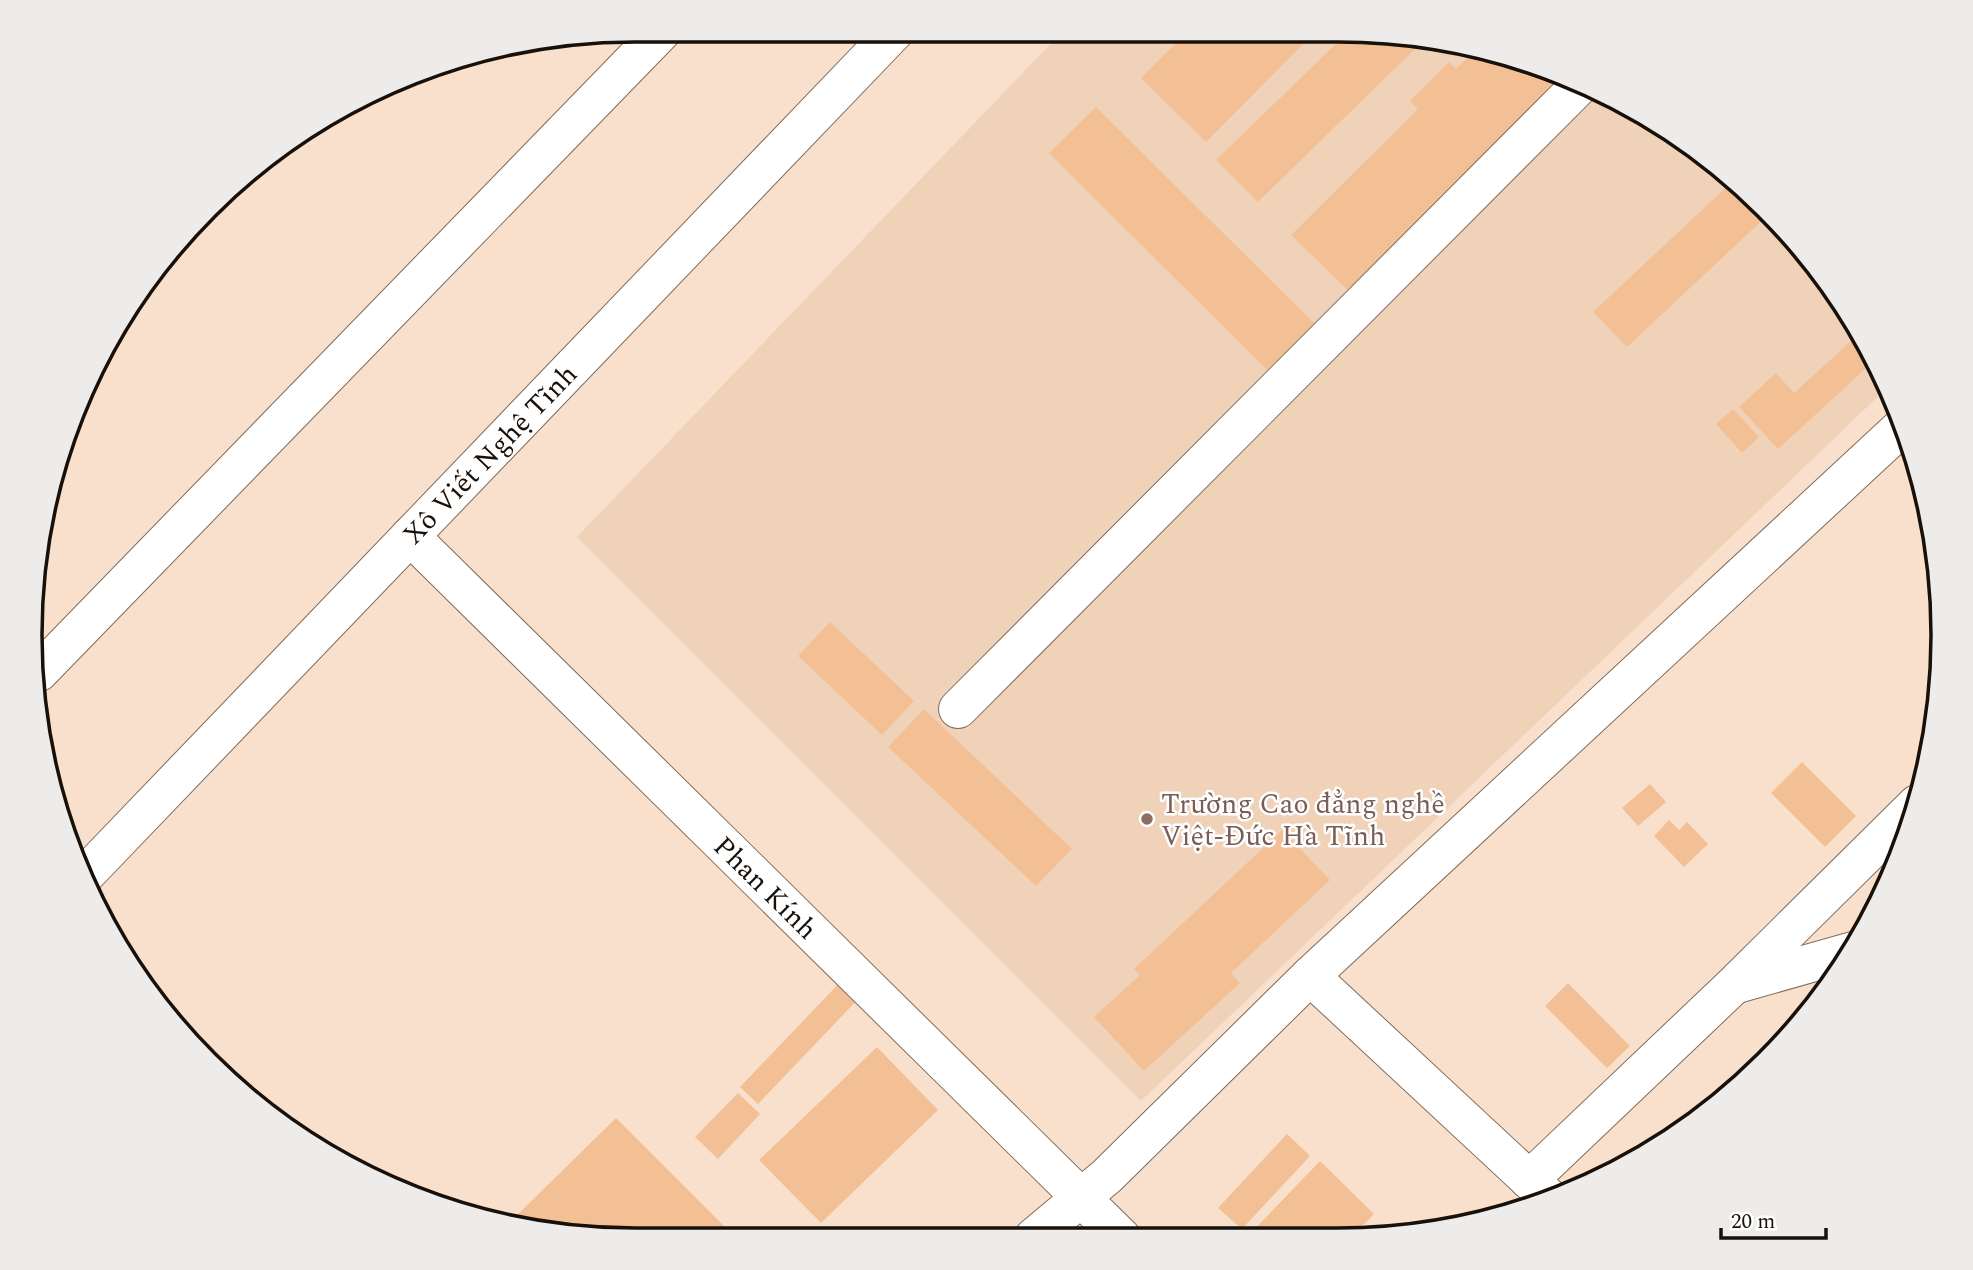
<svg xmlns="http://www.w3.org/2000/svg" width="1973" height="1270" viewBox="0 0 1973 1270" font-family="Spectral,serif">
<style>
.built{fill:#f0d2b9}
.building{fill:#f3c095}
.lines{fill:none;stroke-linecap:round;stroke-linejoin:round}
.minor-casing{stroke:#816c5a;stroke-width:40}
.minor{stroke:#fff;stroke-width:38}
.education-dot{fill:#8d6e63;stroke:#fff;stroke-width:2.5}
.labels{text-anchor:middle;stroke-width:5;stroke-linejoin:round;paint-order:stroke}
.street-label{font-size:28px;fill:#181009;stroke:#fff}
.education-label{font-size:28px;fill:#785e54;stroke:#fff;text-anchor:start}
.rim{fill:none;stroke:#181009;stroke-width:3.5}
</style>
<rect width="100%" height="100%" fill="#f8e0cc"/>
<!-- built -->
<path class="built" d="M 1061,33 L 1417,35 L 1605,92 L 1737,180 L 1818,266 L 1881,367 L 1888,387 L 1141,1101 L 577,537 Z"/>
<!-- building -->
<path class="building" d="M 1186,33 L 1313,34 L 1206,142 L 1141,78 Z
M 1345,35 L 1404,35 L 1416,48 L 1258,202 L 1216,160 Z
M 1474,52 L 1573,82 L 1357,299 L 1291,235 L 1418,109 L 1410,101 L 1449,62 L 1456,69 Z
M 1096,107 L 1316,325 L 1269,372 L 1049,153 Z
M 1735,179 L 1769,214 L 1627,347 L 1593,312 Z
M 1860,333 L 1876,359 L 1778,449 L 1739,407 L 1776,373 L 1794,393 Z
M 1733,409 L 1759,437 L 1742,453 L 1716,424 Z
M 830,622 L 914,701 L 882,735 L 798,656 Z
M 924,709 L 1072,849 L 1036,886 L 888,747 Z
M 1802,762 L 1856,816 L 1825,847 L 1771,793 Z
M 1650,784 L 1666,802 L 1638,826 L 1622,808 Z
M 1669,820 L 1679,830 L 1687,822 L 1708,844 L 1684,867 L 1654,836 Z
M 1282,830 L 1330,880 L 1231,973 L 1240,983 L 1144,1071 L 1094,1017 L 1140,975 L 1134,969 Z
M 846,976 L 864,993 L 758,1104 L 740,1087 Z
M 1568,983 L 1630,1046 L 1607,1068 L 1545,1006 Z
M 877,1047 L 938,1110 L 821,1223 L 759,1160 Z
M 738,1093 L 760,1114 L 718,1159 L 695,1137 Z
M 616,1118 L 734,1236 L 556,1235 L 509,1223 Z
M 1287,1134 L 1310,1156 L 1242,1229 L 1218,1208 Z
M 1320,1161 L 1374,1214 L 1350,1239 L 1252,1238 L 1249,1235 Z"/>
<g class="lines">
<defs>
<g id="minor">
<path id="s1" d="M 410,536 L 1122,1238"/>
<path d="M 39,672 L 663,30"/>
<path d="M 958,709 L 1581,84"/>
<path id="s2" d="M 85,875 L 895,31"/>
<path d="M 1310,976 L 1550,1199"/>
<path d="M 1737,984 L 1853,951"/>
<path d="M 1529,1180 L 1734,985 L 1917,804"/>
<path d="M 1034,1237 L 1107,1176 L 1310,976 L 1903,426"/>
</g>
</defs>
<!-- minor casing -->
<use href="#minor" class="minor-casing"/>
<!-- minor -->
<use href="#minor" class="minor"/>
</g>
<!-- markers -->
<circle class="education-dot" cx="1147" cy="819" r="7"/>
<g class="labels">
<!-- street labels -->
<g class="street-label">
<text dy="10" stroke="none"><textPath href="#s2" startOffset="584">Xô Viết Nghệ Tĩnh</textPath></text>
<text dy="10" stroke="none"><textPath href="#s1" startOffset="500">Phan Kính</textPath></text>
</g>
<!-- education labels -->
<g class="education-label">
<text x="1161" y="813">Trường Cao đẳng nghề<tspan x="1161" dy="32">Việt-Đức Hà Tĩnh</tspan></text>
</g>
</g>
<!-- crop -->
<path d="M0 0H1973V1270H0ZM635 42H1338A593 593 0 0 1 1931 635V635A593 593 0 0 1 1338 1228H635A593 593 0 0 1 42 635V635A593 593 0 0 1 635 42Z" fill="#edeceb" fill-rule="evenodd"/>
<path class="rim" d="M635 42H1338A593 593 0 0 1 1931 635V635A593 593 0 0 1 1338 1228H635A593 593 0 0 1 42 635V635A593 593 0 0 1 635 42Z"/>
<!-- scale -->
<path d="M1721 1228v10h105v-10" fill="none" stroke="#181009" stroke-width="3.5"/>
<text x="1731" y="1228" font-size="21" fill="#181009" stroke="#ffffff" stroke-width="5" paint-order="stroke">20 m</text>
</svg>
